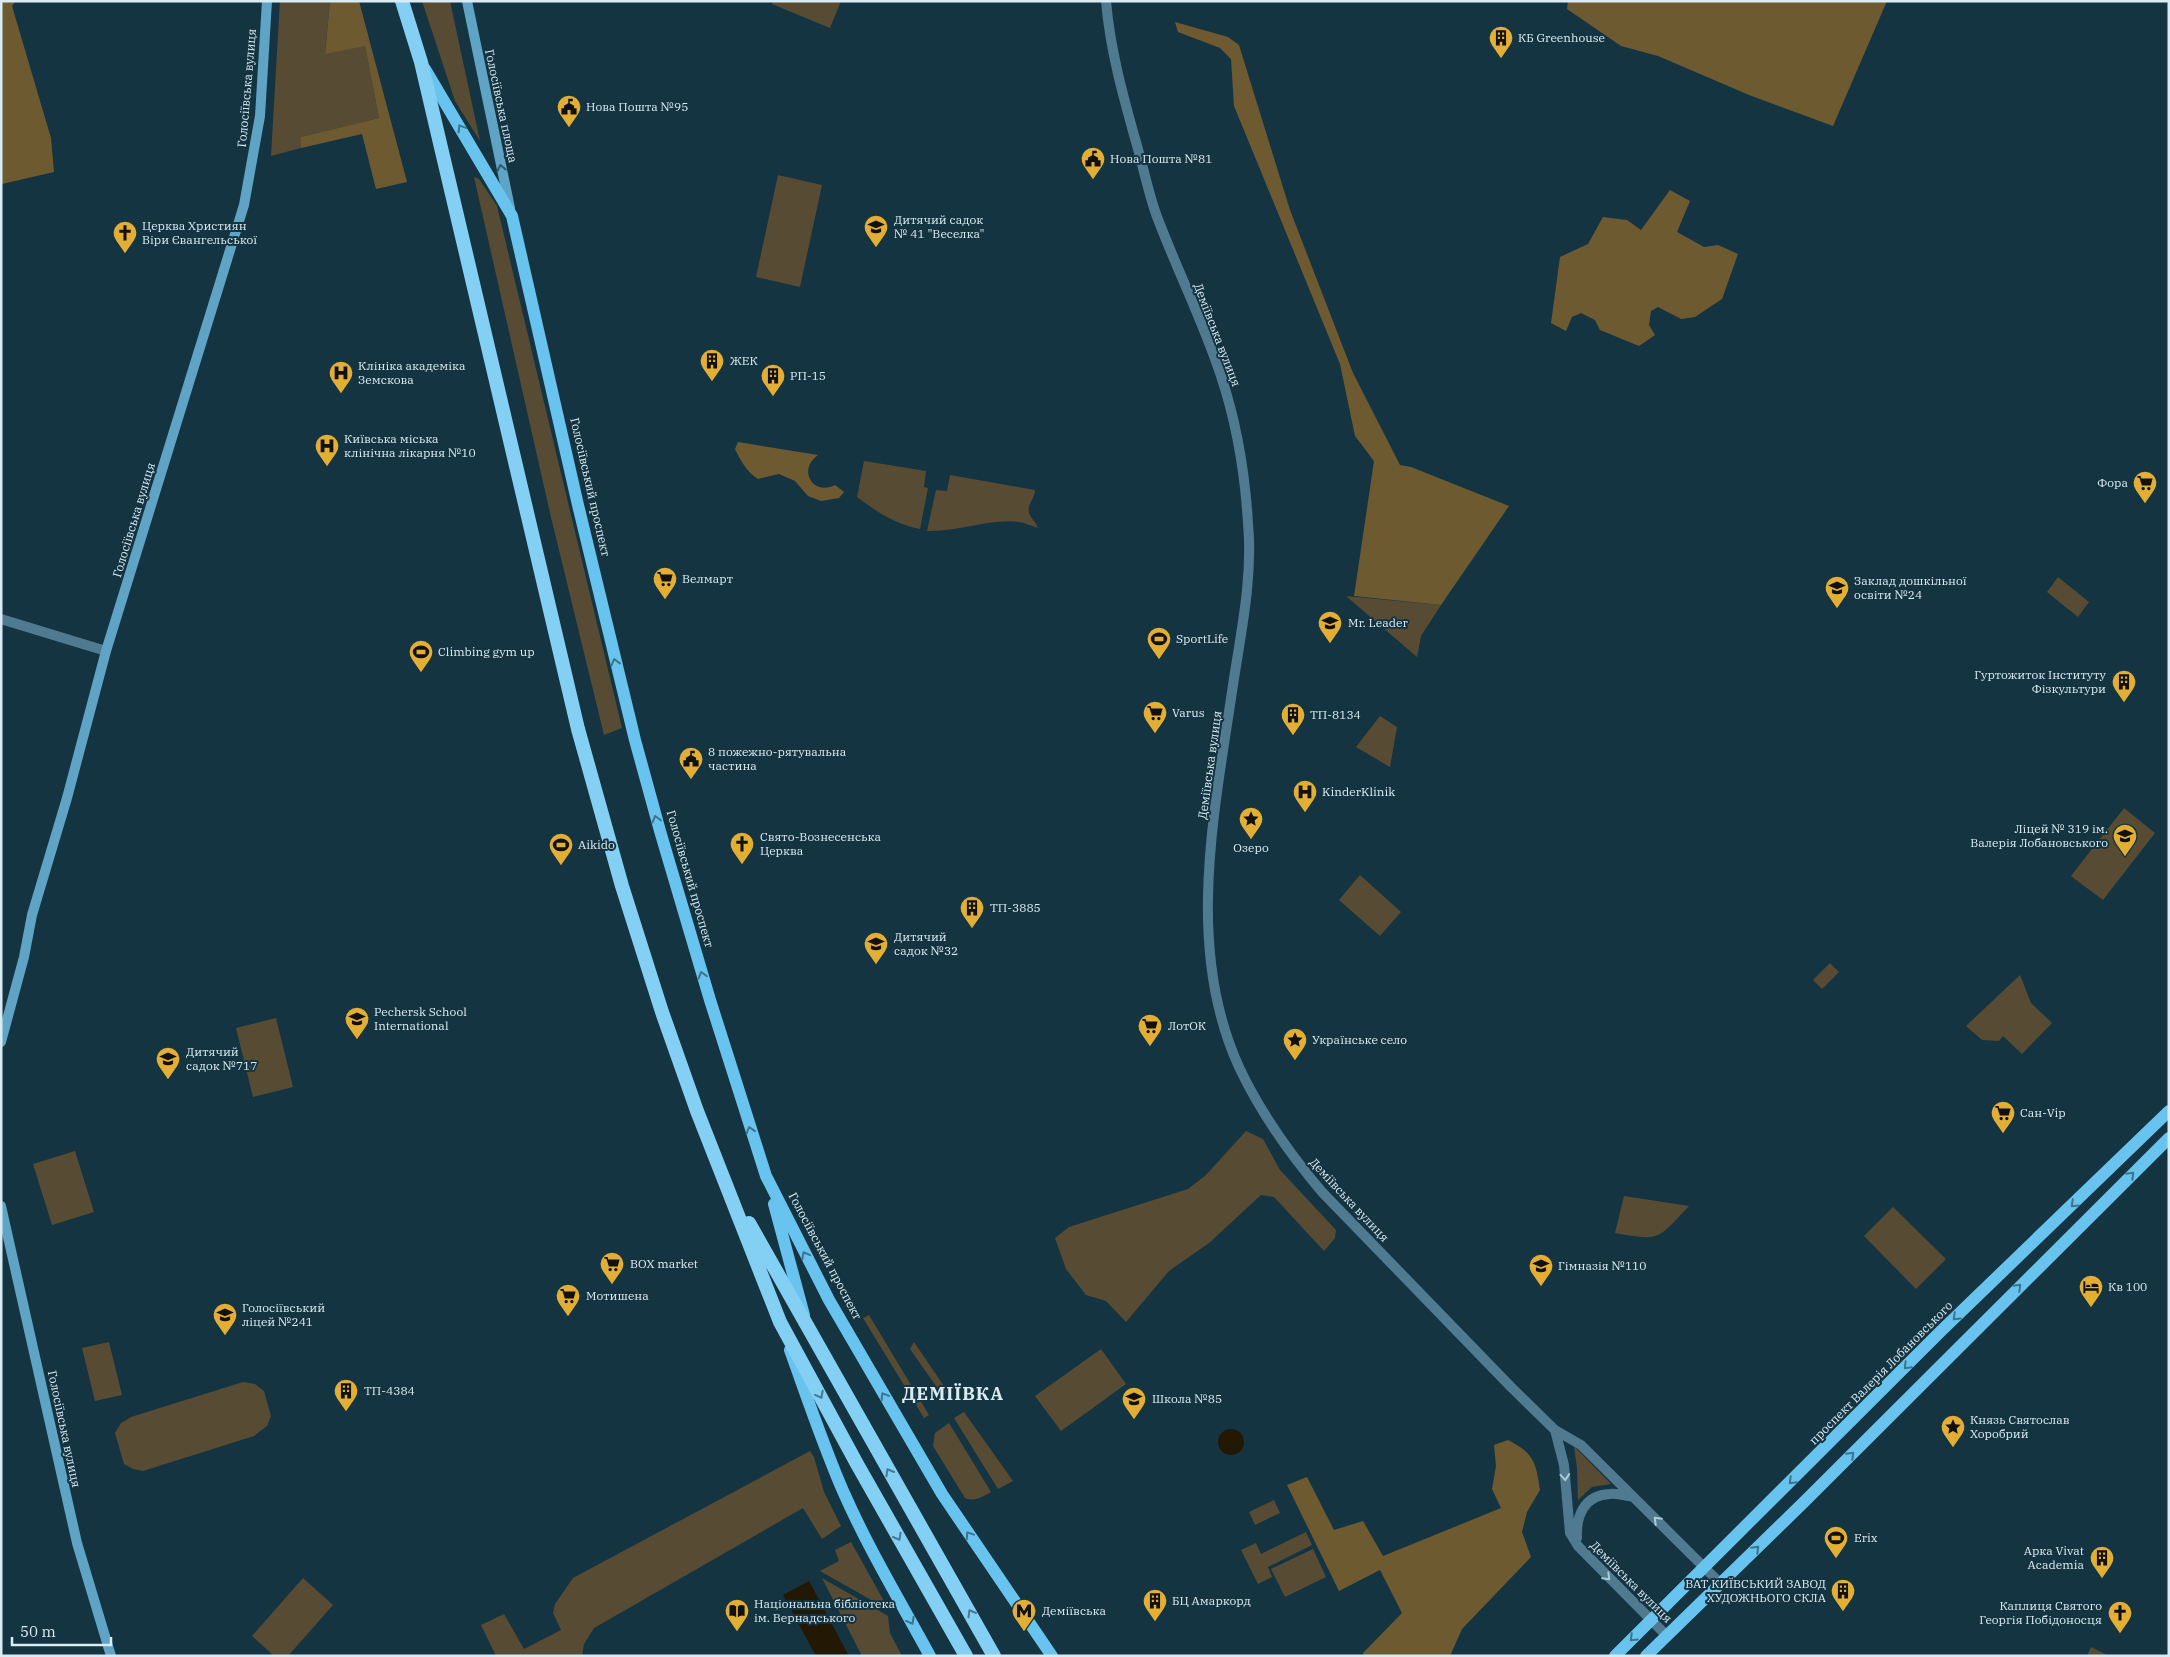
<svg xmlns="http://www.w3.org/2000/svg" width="2170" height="1657" viewBox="0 0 2170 1657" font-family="'IBM Plex Serif',serif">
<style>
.green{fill:#584b33}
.forest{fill:#6e5a30}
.water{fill:#221803}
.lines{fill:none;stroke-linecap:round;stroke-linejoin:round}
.tertiary{stroke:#507a8f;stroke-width:10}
.secondary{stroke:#5fa4c4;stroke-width:10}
.primary{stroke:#68c4ee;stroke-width:12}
.trunk{stroke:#84d0f4;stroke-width:14}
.oneway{stroke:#3a758f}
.oneway2{stroke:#2f5b6f}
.oneway3{stroke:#477a92}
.oneway4{stroke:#b0c9d6}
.labels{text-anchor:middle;stroke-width:4;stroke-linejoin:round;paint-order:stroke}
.poi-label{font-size:12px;fill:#d9ebf4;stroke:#153441;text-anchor:start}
.street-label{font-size:12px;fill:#d9ebf4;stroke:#153441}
.district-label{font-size:18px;font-weight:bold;letter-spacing:1px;fill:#d9ebf4;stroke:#153441}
</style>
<rect width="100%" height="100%" fill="#153441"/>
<!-- green -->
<path class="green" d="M 280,1 L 330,1 L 325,53 L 365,45 L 379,118 L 302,137 L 301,148 L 271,156 Z
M 422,1 L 450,1 L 480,141 L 455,101 Z
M 773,1 L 841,1 L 830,28 L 772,4 Z
M 778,175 L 822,185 L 800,287 L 756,277 Z
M 474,177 L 479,179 L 497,206 L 622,728 L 604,735 L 550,513 Z
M 864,461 L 926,471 L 924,487 L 928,488 L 920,529 C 895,524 877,512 857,497 Z
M 950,475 L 1035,490 C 1035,499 1027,503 1029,513 C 1031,519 1036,522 1038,528 C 1032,526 1025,523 1019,522 C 992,518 957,532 927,531 L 936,490 L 947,491 Z
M 2058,577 L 2089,602 L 2078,617 L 2047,592 Z
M 1346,596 L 1441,605 L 1421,636 L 1417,657 Z
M 1380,716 L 1397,727 L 1390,767 L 1356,747 Z
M 2124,808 L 2155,833 L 2103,900 L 2071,876 Z
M 1360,875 L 1401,912 L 1380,936 L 1339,900 Z
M 1830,963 L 1839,972 L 1822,989 L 1813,980 Z
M 2020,975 L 2031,1003 L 2052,1023 L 2022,1054 L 2003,1036 L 1999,1041 L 1982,1040 L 1966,1026 Z
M 276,1018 L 293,1087 L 253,1097 L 236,1028 Z
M 1246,1131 L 1263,1139 L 1280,1170 L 1336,1230 L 1335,1238 L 1324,1251 L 1274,1197 L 1261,1195 L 1209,1243 L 1169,1271 L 1126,1322 L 1106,1301 L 1086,1295 L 1066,1269 L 1055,1238 L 1069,1227 L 1188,1189 L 1206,1175 Z
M 75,1151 L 94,1212 L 52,1225 L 33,1164 Z
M 1624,1196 L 1689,1206 C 1657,1240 1661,1241 1615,1233 Z
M 1893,1207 L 1946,1259 L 1916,1289 L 1864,1236 Z
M 869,1315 L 929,1415 L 924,1418 L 863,1318 Z
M 109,1342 L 122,1395 L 95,1401 L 82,1348 Z
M 914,1342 L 948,1392 L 943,1396 L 910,1349 Z
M 1101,1349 L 1126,1384 L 1061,1431 L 1035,1396 Z
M 243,1382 L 255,1384 L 264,1391 L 271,1416 L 267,1426 L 254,1436 L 143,1471 L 133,1469 L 124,1464 L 115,1433 L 121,1423 L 131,1417 Z
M 964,1412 L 1013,1481 L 998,1489 L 954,1418 Z
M 949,1423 L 991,1492 C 982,1497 975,1502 965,1498 L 933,1446 L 935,1433 Z
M 1574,1446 L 1611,1484 L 1592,1487 L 1578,1500 L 1577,1468 Z
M 810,1451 L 814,1457 L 824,1492 L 841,1526 L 822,1539 L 803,1508 L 594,1628 L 584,1644 L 582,1656 L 496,1656 L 481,1625 L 504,1614 L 524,1649 L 561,1630 L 553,1613 L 555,1604 L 573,1578 Z
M 1274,1500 L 1280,1513 L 1255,1525 L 1249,1512 Z
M 1306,1532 L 1312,1545 L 1268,1567 L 1272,1577 L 1258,1584 L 1241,1550 L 1256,1543 L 1261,1554 Z
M 851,1542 L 889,1610 L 820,1571 L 839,1561 L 835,1550 Z
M 1313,1549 L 1326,1577 L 1285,1597 L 1271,1569 Z
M 303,1578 L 333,1605 L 288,1656 L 274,1656 L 252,1636 Z
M 822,1578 L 888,1616 L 890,1633 L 902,1656 L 862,1656 Z
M 2091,1647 L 2109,1656 L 2087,1656 Z"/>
<!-- forest -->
<path class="forest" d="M 1,1 L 16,1 L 12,6 L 51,138 L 54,172 L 2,184 Z
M 330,1 L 359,1 L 407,182 L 376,189 L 362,134 L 301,148 L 301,137 L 379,118 L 365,46 L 325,54 Z
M 1568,1 L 1887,1 L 1833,126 L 1749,95 L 1658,56 L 1621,46 L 1567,9 Z
M 1175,22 L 1228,37 L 1239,45 L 1290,210 L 1353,373 L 1400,465 L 1411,467 L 1509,506 L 1441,605 L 1354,596 L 1374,461 L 1355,436 L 1340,364 L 1234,106 L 1231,59 L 1220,48 L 1178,32 Z
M 1670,190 L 1690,201 L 1677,232 L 1704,247 L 1718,245 L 1738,254 L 1722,299 L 1695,317 L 1681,319 L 1658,307 L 1651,311 L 1649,325 L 1655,335 L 1639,346 L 1600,330 L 1595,320 L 1581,313 L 1572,317 L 1566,331 L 1551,323 L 1560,257 L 1588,244 L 1603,217 L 1627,220 L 1641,230 Z
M 738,442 L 818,455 C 797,470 813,496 835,485 L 844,492 L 839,498 L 821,501 L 808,496 L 795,481 L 779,474 L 758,479 C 746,471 741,461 735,449 Z
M 1508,1440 C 1534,1453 1536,1463 1540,1490 L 1527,1512 L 1522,1532 L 1531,1557 L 1462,1629 L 1450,1656 L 1364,1656 L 1363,1653 L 1402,1613 L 1380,1570 L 1339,1591 L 1287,1485 L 1307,1477 L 1334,1530 L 1363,1521 L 1383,1556 L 1501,1508 L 1492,1489 L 1496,1466 L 1494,1445 Z"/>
<!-- water -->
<path class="water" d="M1218 1442a13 13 0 1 1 26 0a13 13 0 1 1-26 0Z
M 809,1581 L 849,1656 L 816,1656 L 783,1595 Z"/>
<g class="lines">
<!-- tertiary -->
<path class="tertiary" d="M 1106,1 C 1110,49 1123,96 1136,142 C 1143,166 1148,191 1156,214 C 1176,268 1203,321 1221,376 C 1237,424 1245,474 1248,523 C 1253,577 1241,632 1233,685 C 1215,809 1184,947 1239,1067 C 1260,1112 1290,1154 1322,1192 L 1511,1387 L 1555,1430 L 1581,1445 L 1721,1584
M 1,619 L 106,651
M 1555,1430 L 1564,1465 L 1570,1533 L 1578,1546 L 1667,1636
M 1577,1538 C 1576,1516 1584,1495 1610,1494 C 1617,1493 1626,1496 1633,1497"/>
<!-- secondary -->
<path class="secondary" d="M 467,1 L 510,208
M 1,1042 L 24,957 L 32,915 L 67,798 L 106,651 L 244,205 L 260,116 L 267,1
M 1,1206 L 77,1543 L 111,1656"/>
<!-- primary -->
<path class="primary" d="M 425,69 L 512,216 L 578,505 L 635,740 L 660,831 L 710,1000 L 766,1176 L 829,1300 L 942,1494 L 1052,1656
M 774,1204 L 804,1315
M 790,1350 C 807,1397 823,1445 843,1491 C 868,1548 900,1601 930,1656
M 1615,1656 L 1941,1331 L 2169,1111
M 1646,1656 L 1804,1502 L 2169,1138"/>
<!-- trunk -->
<path class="trunk" d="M 402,1 L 421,62 L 439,139 L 578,729 L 622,886 L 662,1012 L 697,1111 L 780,1322 L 857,1464 L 966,1656
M 749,1223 L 994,1656"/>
</g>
<!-- one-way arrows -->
<defs><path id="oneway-chevron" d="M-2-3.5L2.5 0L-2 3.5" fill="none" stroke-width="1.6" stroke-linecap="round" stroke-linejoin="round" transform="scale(1.25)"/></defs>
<g class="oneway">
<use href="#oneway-chevron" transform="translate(461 128) rotate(-121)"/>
<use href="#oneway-chevron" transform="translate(615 662) rotate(-104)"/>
<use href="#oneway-chevron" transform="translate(656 819) rotate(-105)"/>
<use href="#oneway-chevron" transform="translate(702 975) rotate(-107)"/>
<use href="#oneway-chevron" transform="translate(750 1130) rotate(-107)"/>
<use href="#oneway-chevron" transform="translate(2131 1175) rotate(-45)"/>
<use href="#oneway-chevron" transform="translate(2074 1204) rotate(136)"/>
<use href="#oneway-chevron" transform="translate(805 1255) rotate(-118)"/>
<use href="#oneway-chevron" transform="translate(2018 1287) rotate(-45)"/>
<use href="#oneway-chevron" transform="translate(1956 1317) rotate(136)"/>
<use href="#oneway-chevron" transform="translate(1907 1366) rotate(135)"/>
<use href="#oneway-chevron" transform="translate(884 1396) rotate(-121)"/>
<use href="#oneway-chevron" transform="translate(1851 1455) rotate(-45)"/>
<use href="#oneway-chevron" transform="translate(1792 1481) rotate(135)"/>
<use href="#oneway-chevron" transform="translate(969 1535) rotate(-124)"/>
<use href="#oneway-chevron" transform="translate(1756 1549) rotate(-45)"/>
<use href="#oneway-chevron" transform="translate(911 1621) rotate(61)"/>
<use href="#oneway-chevron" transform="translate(1633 1638) rotate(136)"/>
</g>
<use class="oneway2" href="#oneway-chevron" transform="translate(501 168) rotate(-102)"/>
<g class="oneway3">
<use href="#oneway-chevron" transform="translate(820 1395) rotate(62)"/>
<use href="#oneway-chevron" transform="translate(889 1472) rotate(-120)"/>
<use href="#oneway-chevron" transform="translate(898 1537) rotate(60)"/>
<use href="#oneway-chevron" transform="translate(971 1613) rotate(-120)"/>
</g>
<g class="oneway4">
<use href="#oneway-chevron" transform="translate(1565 1477) rotate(85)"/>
<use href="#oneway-chevron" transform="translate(1657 1520) rotate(-135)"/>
<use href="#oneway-chevron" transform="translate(1607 1577) rotate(45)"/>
</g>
<!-- icons -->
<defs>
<symbol id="building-pin" viewBox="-11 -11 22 30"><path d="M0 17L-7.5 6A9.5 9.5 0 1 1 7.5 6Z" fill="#e3ae34" stroke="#153441"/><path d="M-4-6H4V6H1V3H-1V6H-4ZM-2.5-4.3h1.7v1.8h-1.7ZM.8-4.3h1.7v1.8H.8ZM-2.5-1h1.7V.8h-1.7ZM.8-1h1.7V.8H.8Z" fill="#111"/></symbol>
<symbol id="civic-pin" viewBox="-11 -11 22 30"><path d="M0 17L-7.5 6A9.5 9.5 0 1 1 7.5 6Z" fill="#e3ae34" stroke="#153441"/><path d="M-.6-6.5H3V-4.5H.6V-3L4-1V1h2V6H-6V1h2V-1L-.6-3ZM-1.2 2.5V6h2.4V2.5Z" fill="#111"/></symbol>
<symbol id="school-pin" viewBox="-11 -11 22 30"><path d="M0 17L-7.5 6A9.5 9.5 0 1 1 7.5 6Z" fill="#e3ae34" stroke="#153441"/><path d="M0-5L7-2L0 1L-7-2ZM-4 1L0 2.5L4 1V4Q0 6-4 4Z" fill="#111"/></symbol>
<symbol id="church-pin" viewBox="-11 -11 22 30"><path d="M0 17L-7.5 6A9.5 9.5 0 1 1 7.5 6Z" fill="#e3ae34" stroke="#153441"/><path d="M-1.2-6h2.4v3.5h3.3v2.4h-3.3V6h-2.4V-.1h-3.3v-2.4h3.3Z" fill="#111"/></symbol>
<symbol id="hospital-pin" viewBox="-11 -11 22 30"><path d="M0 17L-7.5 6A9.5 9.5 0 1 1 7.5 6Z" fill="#e3ae34" stroke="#153441"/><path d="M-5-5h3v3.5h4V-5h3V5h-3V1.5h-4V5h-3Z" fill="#111"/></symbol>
<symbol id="supermarket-pin" viewBox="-11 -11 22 30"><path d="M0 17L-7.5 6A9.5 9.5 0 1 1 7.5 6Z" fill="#e3ae34" stroke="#153441"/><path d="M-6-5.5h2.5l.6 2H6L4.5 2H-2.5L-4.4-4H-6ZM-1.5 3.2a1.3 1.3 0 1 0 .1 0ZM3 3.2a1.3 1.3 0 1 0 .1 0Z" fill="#111"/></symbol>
<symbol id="stadium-pin" viewBox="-11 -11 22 30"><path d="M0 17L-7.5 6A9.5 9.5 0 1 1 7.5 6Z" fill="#e3ae34" stroke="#153441"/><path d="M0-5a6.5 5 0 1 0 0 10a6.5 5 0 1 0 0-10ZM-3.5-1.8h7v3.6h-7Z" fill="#111"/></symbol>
<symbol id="sight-pin" viewBox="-11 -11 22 30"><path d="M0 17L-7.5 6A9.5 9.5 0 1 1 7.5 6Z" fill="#e3ae34" stroke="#153441"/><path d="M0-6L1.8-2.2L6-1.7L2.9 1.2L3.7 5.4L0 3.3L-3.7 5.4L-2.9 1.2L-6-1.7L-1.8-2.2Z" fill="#111"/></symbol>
<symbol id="hotel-pin" viewBox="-11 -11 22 30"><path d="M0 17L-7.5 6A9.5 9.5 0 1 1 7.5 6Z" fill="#e3ae34" stroke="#153441"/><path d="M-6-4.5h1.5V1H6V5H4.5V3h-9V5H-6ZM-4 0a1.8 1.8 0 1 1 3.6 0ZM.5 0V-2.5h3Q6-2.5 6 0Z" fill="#111"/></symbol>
<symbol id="library-pin" viewBox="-11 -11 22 30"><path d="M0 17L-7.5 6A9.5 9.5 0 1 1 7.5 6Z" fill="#e3ae34" stroke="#153441"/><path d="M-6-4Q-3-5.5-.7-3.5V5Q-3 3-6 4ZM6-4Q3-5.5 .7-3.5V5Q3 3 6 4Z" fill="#111"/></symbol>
<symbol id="metro-pin" viewBox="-11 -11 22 30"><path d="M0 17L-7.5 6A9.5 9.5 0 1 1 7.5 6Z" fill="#e3ae34" stroke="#153441"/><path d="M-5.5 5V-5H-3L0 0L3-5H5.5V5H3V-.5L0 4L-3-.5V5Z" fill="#111"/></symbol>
</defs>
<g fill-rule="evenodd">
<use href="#building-pin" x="1487" y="24" width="28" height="38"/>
<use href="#civic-pin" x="555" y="93" width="28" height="38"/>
<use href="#civic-pin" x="1079" y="145" width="28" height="38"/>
<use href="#school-pin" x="862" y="213" width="28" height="38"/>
<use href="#church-pin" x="111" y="219" width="28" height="38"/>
<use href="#building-pin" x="698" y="347" width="28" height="38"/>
<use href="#hospital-pin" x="327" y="359" width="28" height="38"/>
<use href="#building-pin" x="759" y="362" width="28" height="38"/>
<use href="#hospital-pin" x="313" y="432" width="28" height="38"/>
<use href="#supermarket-pin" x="2131" y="469" width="28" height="38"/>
<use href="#supermarket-pin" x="651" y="565" width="28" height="38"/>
<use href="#school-pin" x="1823" y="574" width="28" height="38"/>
<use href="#school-pin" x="1316" y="609" width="28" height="38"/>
<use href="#stadium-pin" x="1145" y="625" width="28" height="38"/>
<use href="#stadium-pin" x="407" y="638" width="28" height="38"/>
<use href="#building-pin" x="2110" y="668" width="28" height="38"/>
<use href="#supermarket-pin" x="1141" y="699" width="28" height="38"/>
<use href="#building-pin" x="1279" y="701" width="28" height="38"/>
<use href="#civic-pin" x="677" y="745" width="28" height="38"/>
<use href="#hospital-pin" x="1291" y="778" width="28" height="38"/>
<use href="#sight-pin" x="1237" y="805" width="28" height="38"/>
<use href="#school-pin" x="2111" y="822" width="28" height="38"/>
<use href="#church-pin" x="728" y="830" width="28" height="38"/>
<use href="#stadium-pin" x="547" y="831" width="28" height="38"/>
<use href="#building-pin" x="958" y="894" width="28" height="38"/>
<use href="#school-pin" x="862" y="930" width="28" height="38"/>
<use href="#school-pin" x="343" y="1005" width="28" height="38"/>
<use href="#supermarket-pin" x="1136" y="1012" width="28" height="38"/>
<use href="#sight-pin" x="1281" y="1026" width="28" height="38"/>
<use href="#school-pin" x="154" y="1045" width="28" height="38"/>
<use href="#supermarket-pin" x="1989" y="1099" width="28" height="38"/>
<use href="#supermarket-pin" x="598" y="1250" width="28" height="38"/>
<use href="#school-pin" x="1527" y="1252" width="28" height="38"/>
<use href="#hotel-pin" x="2077" y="1273" width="28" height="38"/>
<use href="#supermarket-pin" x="554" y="1282" width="28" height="38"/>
<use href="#school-pin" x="211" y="1301" width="28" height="38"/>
<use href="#building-pin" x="332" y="1377" width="28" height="38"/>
<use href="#school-pin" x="1120" y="1385" width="28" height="38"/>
<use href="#sight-pin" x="1939" y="1413" width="28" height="38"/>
<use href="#stadium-pin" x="1822" y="1524" width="28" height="38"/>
<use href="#building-pin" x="2088" y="1544" width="28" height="38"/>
<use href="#building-pin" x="1829" y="1577" width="28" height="38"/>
<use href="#building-pin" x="1141" y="1587" width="28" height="38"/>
<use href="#library-pin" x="723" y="1597" width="28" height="38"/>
<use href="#metro-pin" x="1010" y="1597" width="28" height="38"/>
<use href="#church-pin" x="2106" y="1599" width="28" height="38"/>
</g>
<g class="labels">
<!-- poi labels -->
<g class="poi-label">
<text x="1518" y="42">КБ Greenhouse</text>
<text x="586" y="111">Нова Пошта №95</text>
<text x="1110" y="163">Нова Пошта №81</text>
<text x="894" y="224">Дитячий садок<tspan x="894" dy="14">№ 41 "Веселка"</tspan></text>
<text x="142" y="230">Церква Християн<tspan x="142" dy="14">Віри Євангельської</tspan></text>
<text x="730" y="365">ЖЕК</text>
<text x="358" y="370">Клініка академіка<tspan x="358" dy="14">Земскова</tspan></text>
<text x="790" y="380">РП-15</text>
<text x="344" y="443">Київська міська<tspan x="344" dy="14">клінічна лікарня №10</tspan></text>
<text x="2128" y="487" text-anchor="end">Фора</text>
<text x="682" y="583">Велмарт</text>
<text x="1854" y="585">Заклад дошкільної<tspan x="1854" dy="14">освіти №24</tspan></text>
<text x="1348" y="627">Mr. Leader</text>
<text x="1176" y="643">SportLife</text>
<text x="438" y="656">Climbing gym up</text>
<text x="2106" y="679" text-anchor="end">Гуртожиток Інституту<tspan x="2106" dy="14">Фізкультури</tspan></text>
<text x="1172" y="717">Varus</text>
<text x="1310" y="719">ТП-8134</text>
<text x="708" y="756">8 пожежно-рятувальна<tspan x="708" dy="14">частина</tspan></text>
<text x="1322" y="796">KinderKlinik</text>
<text x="2108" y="833" text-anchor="end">Ліцей № 319 ім.<tspan x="2108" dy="14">Валерія Лобановського</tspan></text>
<text x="760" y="841">Свято-Вознесенська<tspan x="760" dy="14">Церква</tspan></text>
<text x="578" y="849">Aikido</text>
<text x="1251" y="852" text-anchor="middle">Озеро</text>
<text x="990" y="912">ТП-3885</text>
<text x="894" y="941">Дитячий<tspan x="894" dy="14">садок №32</tspan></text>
<text x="374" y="1016">Pechersk School<tspan x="374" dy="14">International</tspan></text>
<text x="1168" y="1030">ЛотОК</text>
<text x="1312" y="1044">Українське село</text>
<text x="186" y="1056">Дитячий<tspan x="186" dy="14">садок №717</tspan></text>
<text x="2020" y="1117">Сан-Vip</text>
<text x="630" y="1268">BOX market</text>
<text x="1558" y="1270">Гімназія №110</text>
<text x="2108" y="1291">Кв 100</text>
<text x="586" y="1300">Мотишена</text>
<text x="242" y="1312">Голосіївський<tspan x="242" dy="14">ліцей №241</tspan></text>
<text x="364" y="1395">ТП-4384</text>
<text x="1152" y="1403">Школа №85</text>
<text x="1970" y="1424">Князь Святослав<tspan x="1970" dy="14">Хоробрий</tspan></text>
<text x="1854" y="1542">Erix</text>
<text x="2084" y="1555" text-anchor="end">Арка Vivat<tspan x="2084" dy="14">Academia</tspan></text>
<text x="1826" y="1588" text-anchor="end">ВАТ КИЇВСЬКИЙ ЗАВОД<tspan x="1826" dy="14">ХУДОЖНЬОГО СКЛА</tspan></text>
<text x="1172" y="1605">БЦ Амаркорд</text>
<text x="754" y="1608">Національна бібліотека<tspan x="754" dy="14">ім. Вернадського</tspan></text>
<text x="2102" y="1610" text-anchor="end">Каплиця Святого<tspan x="2102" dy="14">Георгія Побідоносця</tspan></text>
<text x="1042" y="1615">Деміївська</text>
</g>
<!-- street labels -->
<g class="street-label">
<text transform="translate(247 88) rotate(-85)" y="4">Голосіївська вулиця</text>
<text transform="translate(501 106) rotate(78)" y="4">Голосіївська площа</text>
<text transform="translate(1217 335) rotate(69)" y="4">Деміївська вулиця</text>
<text transform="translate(590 487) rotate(77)" y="4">Голосіївський проспект</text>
<text transform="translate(134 520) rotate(-73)" y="4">Голосіївська вулиця</text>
<text transform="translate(1210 765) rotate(-82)" y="4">Деміївська вулиця</text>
<text transform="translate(690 879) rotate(74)" y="4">Голосіївський проспект</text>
<text transform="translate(1349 1200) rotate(47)" y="4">Деміївська вулиця</text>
<text transform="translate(825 1256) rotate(62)" y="4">Голосіївський проспект</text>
<text transform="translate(1881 1373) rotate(-45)" y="4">проспект Валерія Лобановського</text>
<text transform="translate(64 1429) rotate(78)" y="4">Голосіївська вулиця</text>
<text transform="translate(1631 1582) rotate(45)" y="4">Деміївська вулиця</text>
</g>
<!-- district labels -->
<g class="district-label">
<text x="953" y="1400">ДЕМІЇВКА</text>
</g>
</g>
<!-- border -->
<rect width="2170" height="1657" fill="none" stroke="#d9ebf4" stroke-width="5"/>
<!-- scale -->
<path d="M12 1637v8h99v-8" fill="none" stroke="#d9ebf4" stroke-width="2.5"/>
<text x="20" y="1637" font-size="15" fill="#d9ebf4" stroke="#153441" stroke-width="4" paint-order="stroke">50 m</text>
</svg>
